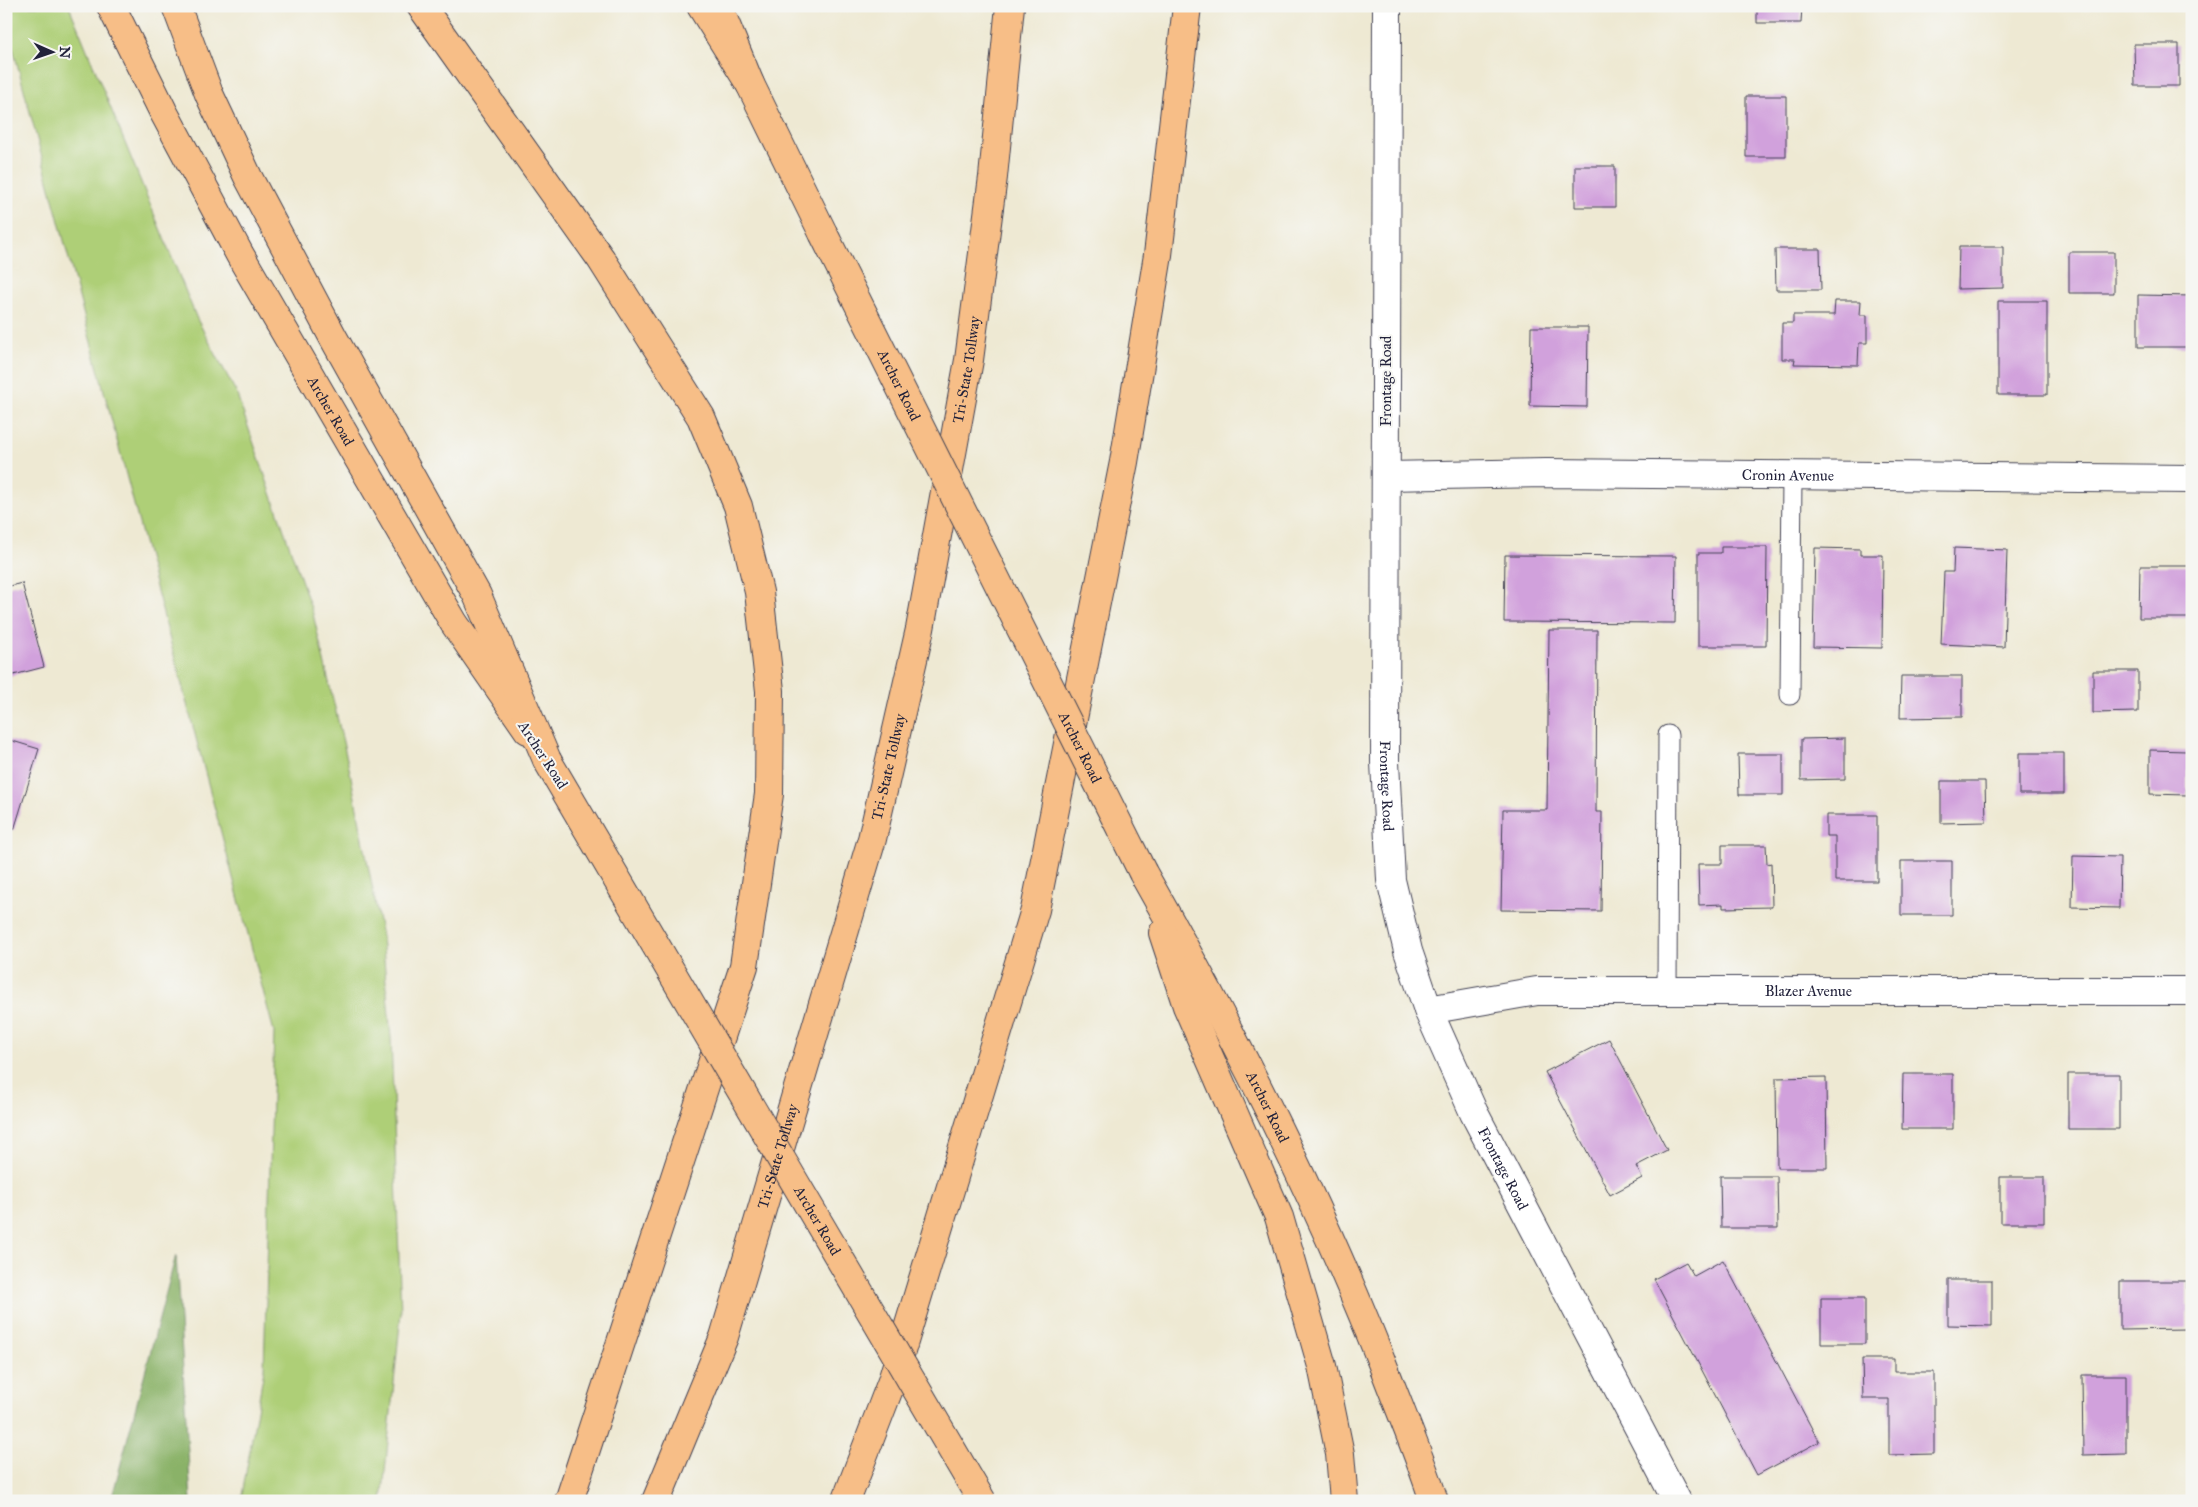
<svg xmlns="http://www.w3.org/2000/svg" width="2198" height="1507" viewBox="0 0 2198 1507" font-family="'IM FELL Great Primer',serif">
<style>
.green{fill:#aecf77;stroke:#687859}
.forest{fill:#8ab268;stroke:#566a52}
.building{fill:#d1a1dc}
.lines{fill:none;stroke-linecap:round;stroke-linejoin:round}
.lane-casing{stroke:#414052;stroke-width:21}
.street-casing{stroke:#414052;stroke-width:30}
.primary-casing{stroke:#414052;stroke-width:30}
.highway-casing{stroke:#414052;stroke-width:30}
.lane{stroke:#fff;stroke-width:19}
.street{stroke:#fff;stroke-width:28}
.primary{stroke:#f7be87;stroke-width:28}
.highway{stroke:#f7be87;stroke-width:28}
.primary-bridge-casing{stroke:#414052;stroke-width:30;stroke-linecap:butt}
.primary-bridge{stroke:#f7be87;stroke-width:28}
.labels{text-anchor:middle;stroke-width:4;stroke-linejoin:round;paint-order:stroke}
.street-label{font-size:15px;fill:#22223b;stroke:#f6f6f2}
</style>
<rect width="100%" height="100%" fill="#f6f6f2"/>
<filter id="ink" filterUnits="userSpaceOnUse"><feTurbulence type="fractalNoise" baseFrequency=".02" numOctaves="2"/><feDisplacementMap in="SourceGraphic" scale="10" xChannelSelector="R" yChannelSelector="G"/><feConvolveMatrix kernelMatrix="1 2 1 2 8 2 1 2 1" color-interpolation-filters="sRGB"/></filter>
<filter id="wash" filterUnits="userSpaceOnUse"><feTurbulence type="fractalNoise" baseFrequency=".0096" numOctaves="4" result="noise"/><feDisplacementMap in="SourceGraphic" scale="20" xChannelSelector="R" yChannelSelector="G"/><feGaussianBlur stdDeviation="1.12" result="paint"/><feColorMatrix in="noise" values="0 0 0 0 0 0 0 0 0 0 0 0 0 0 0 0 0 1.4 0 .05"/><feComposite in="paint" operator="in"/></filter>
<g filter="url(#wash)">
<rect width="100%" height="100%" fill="#eee9d3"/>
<!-- green -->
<path class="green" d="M 6,6 L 69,6 L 197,319 L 236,392 L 313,614 L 350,772 L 382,937 L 391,1038 L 401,1313 L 382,1501 L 241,1501 L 264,1370 L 274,1032 L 6,22 Z"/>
<!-- forest -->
<path class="forest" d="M 176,1255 L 191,1501 L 111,1501 Z"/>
<g id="blocks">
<!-- building -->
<path class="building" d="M 1757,6 L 1802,6 L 1801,23 L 1757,23 Z
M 2134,44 L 2179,44 L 2179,86 L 2135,86 Z
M 1746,96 L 1786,96 L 1786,157 L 1746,157 Z
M 1575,166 L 1615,166 L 1615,207 L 1575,207 Z
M 1959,247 L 2003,247 L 2003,288 L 1958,289 Z
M 1775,249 L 1820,249 L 1821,290 L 1776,290 Z
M 2069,252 L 2114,252 L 2114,293 L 2069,293 Z
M 2138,295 L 2192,296 L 2192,347 L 2138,347 Z
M 1835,301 L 1861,301 L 1860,315 L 1867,315 L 1867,343 L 1859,343 L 1858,365 L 1794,364 L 1795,359 L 1782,359 L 1782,323 L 1793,323 L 1793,315 L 1834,315 Z
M 1998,301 L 2047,301 L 2047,395 L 1998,395 Z
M 1531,327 L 1588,327 L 1587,407 L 1530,406 Z
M 1721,547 L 1767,547 L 1766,646 L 1698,646 L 1698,553 L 1721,553 Z
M 1815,548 L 1860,549 L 1860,555 L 1883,555 L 1882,648 L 1813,647 Z
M 1954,548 L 2007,550 L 2004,647 L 1941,644 L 1944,572 L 1953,572 Z
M 1505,555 L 1676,556 L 1675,623 L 1504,622 Z
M 2140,566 L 2192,566 L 2192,618 L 2139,618 Z
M 22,583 L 44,667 L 6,677 L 6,587 Z
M 1549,630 L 1597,630 L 1596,812 L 1602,812 L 1601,911 L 1501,910 L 1503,810 L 1547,810 Z
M 2093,671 L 2138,671 L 2138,712 L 2093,713 Z
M 1901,676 L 1962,676 L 1962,717 L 1900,718 Z
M 1845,738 L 1845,779 L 1801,780 L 1801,739 Z
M 6,739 L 39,749 L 14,830 L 6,828 Z
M 2150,750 L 2187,751 L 2187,795 L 2150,794 Z
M 2019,753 L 2064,753 L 2064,794 L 2019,794 Z
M 1738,754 L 1783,754 L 1783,795 L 1739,795 Z
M 1941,781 L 1985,781 L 1986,822 L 1941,823 Z
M 1826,815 L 1877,815 L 1877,881 L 1835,881 L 1835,836 L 1826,836 Z
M 1722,845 L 1766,845 L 1767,864 L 1771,863 L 1772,907 L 1723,908 L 1723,904 L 1699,905 L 1698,864 L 1722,864 Z
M 2073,856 L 2120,857 L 2119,908 L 2072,907 Z
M 1901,861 L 1952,861 L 1952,915 L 1901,915 Z
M 1609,1039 L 1667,1150 L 1636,1166 L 1642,1178 L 1610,1195 L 1545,1072 Z
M 1903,1074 L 1953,1074 L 1953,1129 L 1902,1129 Z
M 2068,1074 L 2119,1074 L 2119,1129 L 2068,1129 Z
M 1826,1077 L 1827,1168 L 1777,1168 L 1776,1078 Z
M 1720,1176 L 1777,1176 L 1778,1228 L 1721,1228 Z
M 2000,1177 L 2044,1177 L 2044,1223 L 2000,1223 Z
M 1723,1260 L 1819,1442 L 1757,1475 L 1654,1279 L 1686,1262 L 1694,1276 Z
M 1948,1280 L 1992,1280 L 1992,1326 L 1948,1325 Z
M 2120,1281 L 2187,1281 L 2187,1329 L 2120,1330 Z
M 1821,1298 L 1865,1298 L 1865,1344 L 1821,1344 Z
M 1862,1359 L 1894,1359 L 1894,1372 L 1934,1372 L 1934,1454 L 1889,1455 L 1889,1399 L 1863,1399 Z
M 2082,1375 L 2126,1375 L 2126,1454 L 2083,1455 Z"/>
</g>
</g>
<g filter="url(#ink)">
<use href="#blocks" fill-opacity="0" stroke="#414052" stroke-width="1"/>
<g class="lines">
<defs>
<path id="lane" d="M 1790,695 L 1792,477
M 1667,993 L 1668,735"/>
<g id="street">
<path id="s1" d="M 1387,6 L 1385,762 L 1391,880 L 1408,951 L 1428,1010 L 1474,1113 L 1677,1501"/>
<path id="s2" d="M 1386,476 L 1546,473 L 2192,479"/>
<path id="s3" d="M 1428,1010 L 1537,991 L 2192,991"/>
</g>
<g id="primary">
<path id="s4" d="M 111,6 L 163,111 L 240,255 L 454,623 L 528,730"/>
<path d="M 701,6 L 750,84 L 823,233"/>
<path id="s5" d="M 1143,873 C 1234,1034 1319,1200 1386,1373 C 1402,1415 1420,1457 1434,1501"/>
<path d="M 1163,933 L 1187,1006 L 1279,1217 L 1322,1366 L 1340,1454 L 1344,1501"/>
</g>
<g id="highway">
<path d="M 176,6 L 209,94 L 248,177 L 333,337 L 477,595 L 547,760"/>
<path d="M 421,6 L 601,259 L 701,417 L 738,506 L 759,592 L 770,691 L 769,794 L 744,966 L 569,1501"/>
<path d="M 718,6 L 750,84"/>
<path id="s6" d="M 656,1501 L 724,1337 L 872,839 L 920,629 L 969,360 L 993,177 L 1010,6"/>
<path d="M 846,1501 L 892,1381 L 1035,910 L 1124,462 L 1158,255 L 1187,6"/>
</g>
</defs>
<!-- lane casing -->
<use href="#lane" class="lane-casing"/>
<!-- street casing -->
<use href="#street" class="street-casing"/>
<!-- primary casing -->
<use href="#primary" class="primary-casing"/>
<!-- highway casing -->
<use href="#highway" class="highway-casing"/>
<!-- lane -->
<use href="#lane" class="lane"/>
<!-- street -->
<use href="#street" class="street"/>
<!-- primary -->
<use href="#primary" class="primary"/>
<!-- highway -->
<use href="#highway" class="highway"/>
<defs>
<g id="primary-bridge">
<path id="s7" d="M 823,233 L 1143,873"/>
<path id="s8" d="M 547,760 L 982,1501"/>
</g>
</defs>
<!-- primary-bridge casing -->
<use href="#primary-bridge" class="primary-bridge-casing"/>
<!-- primary-bridge -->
<use href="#primary-bridge" class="primary-bridge"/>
</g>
</g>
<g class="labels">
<!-- street labels -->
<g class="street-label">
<text dy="5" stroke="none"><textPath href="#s6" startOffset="1176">Tri-State Tollway</textPath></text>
<text transform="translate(1386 381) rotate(-90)" y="5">Frontage Road</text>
<text dy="5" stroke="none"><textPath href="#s7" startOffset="170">Archer Road</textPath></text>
<text dy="5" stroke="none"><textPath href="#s4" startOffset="461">Archer Road</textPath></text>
<text dy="5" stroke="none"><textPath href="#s2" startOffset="402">Cronin Avenue</textPath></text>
<text dy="5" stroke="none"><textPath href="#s7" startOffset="575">Archer Road</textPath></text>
<text transform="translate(543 755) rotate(57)" y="5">Archer Road</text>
<text dy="5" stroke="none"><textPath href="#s6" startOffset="771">Tri-State Tollway</textPath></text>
<text dy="5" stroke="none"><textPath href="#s1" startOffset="780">Frontage Road</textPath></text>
<text dy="5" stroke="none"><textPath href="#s3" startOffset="382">Blazer Avenue</textPath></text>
<text dy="5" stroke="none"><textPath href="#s5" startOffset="265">Archer Road</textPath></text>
<text dy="5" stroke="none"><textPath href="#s6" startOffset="366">Tri-State Tollway</textPath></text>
<text dy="5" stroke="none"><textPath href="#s1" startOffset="1185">Frontage Road</textPath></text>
<text dy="5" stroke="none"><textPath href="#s8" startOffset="534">Archer Road</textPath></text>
</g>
</g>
<!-- margin -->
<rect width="2198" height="1507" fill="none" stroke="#f6f6f2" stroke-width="25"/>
<!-- north arrow -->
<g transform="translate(52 52) rotate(92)" stroke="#f6f6f2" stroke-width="4" paint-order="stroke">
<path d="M0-4L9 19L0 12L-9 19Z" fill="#22223b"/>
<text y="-8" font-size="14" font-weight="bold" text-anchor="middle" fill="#22223b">N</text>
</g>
</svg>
